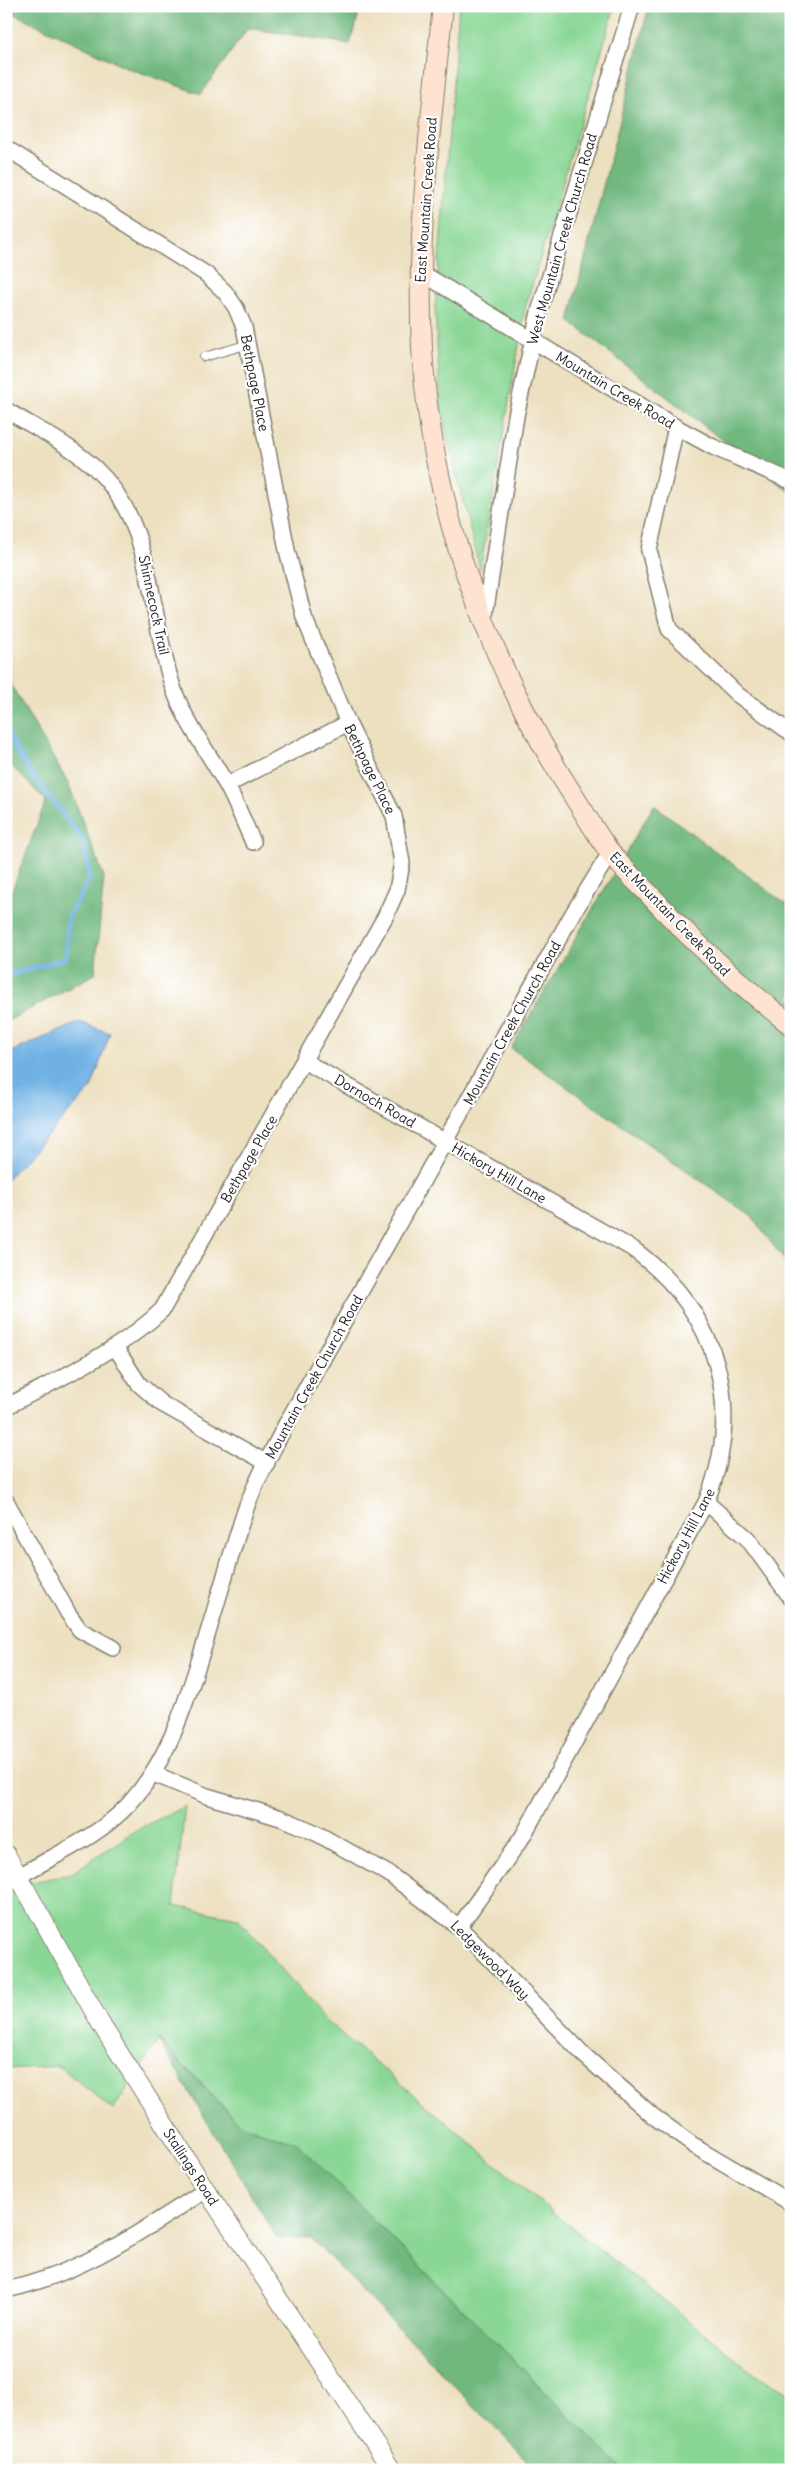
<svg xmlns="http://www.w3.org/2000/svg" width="797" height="2476" viewBox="0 0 797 2476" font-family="Delius,sans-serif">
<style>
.green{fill:#8ad795;stroke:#537a58}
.forest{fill:#6fb87e;stroke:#466a4d}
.water{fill:#70b1e4;stroke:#466680}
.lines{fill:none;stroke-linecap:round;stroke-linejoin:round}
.stream{stroke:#70b1e4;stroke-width:5}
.service-casing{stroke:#847e6e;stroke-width:10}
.minor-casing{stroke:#847e6e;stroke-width:18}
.tertiary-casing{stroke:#847e6e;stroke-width:20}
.secondary-casing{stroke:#847e6e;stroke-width:22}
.service{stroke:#fff;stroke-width:8}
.minor{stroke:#fff;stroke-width:15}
.tertiary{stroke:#fff;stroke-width:18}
.secondary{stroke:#fee3d1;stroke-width:20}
.labels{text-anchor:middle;stroke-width:4.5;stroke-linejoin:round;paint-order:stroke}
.street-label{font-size:14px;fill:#1c1c1c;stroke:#fff}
</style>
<rect width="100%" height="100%" fill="#fff"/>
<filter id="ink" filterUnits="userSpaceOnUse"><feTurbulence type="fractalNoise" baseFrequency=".02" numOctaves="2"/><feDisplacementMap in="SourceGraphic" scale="10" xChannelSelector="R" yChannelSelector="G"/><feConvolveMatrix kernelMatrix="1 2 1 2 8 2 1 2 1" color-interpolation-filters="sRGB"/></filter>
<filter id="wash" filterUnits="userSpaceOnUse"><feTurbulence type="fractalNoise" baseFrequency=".0096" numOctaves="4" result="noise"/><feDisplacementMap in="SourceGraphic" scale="20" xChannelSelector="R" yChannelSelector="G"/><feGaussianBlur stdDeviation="1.12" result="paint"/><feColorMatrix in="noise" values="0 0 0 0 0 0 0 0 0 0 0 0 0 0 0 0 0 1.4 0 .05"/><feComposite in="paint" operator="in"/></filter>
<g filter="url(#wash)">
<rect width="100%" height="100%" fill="#ede0c0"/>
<!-- green -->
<path class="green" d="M 459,6 L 615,6 L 525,309 L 480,570 L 441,412 L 435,310 Z
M 185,1806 L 174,1906 L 238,1918 L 324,2019 L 550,2210 L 755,2374 L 791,2395 L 791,2470 L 623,2470 L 297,2143 L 240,2124 L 159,2040 L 113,2110 L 59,2066 L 6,2069 L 6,1888 L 70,1874 L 136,1830 Z"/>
<!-- forest -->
<path class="forest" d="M 6,6 L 361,6 L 350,44 L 248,28 L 201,94 L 128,68 L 6,10 Z
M 649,6 L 784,6 L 791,8 L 791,493 L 569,321 Z
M 6,676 L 68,783 L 104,877 L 95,974 L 6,1022 L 6,906 L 46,801 L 6,760 Z
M 654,805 L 791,908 L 791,1269 L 751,1216 L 511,1048 Z
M 158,2040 L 240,2124 L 297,2143 L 623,2470 L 536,2470 L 311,2238 L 277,2238 Z"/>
<!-- water -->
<path class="water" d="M 80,1022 L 110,1033 L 91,1089 L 6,1180 L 6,1054 Z"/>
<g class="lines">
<!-- stream -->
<path class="stream" d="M 6,731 L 26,767 L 83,840 L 90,878 L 68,917 L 66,958 L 6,976"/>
</g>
</g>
<g filter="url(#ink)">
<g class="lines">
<defs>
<path id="service" d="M 204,357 L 249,344"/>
<path id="minor" d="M 6,148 L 206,274 L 225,292 L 236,308 L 244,327 L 287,550 L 304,617 L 348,723 L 394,816 L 402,863 L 397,890 L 385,917 L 162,1310 C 118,1352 60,1378 6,1407
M 420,272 L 676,427 L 713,447 L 791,481
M 6,410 C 35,428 69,444 95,468 C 155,524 148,611 172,684 C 183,720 208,751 226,784 C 236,802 244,823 253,842
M 676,427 L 649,550 L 669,629 L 738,695 L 791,733
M 484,621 L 516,416 L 539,312 L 632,6
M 227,785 L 348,723
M 304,1061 L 633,1249 C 717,1311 746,1405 706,1502 L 523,1836 L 459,1927
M 115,1347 L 139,1384 L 162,1404 L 267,1463
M 6,1501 L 68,1613 L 80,1630 L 113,1648
M 706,1502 L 748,1539 L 791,1598
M 154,1774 L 207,1796 L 281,1818 L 316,1833 L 389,1874 L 459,1927 L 585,2056 L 653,2116 L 693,2145 L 791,2203
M 19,1876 C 55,1855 100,1836 129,1804 C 169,1760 185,1705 203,1649 C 217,1603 230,1557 245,1511 C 255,1482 271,1454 285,1426 L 572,915 L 610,853
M 6,2290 C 81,2274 143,2230 206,2190"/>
<path id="tertiary" d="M 6,1854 L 102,2026 L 206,2190 L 392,2470"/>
<path id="secondary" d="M 443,6 C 431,120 416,234 422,348 C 431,510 490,668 578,803 C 588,819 598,836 609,851 C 620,866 635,880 648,893 C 692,941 739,984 791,1025"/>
</defs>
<!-- service casing -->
<use href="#service" class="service-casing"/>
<!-- minor casing -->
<use href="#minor" class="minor-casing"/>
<!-- tertiary casing -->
<use href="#tertiary" class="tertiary-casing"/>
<!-- secondary casing -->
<use href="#secondary" class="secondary-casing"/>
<!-- service -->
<use href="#service" class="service"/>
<!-- minor -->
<use href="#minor" class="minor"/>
<!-- tertiary -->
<use href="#tertiary" class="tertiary"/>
<!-- secondary -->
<use href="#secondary" class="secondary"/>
</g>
</g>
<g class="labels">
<!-- street labels -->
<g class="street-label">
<text transform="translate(426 200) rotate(-86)" y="5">East Mountain Creek Road</text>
<text transform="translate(562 239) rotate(-74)" y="5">West Mountain Creek Church Road</text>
<text transform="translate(255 383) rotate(79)" y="5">Bethpage Place</text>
<text transform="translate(615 390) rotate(31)" y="5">Mountain Creek Road</text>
<text transform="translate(154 605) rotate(78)" y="5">Shinnecock Trail</text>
<text transform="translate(370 769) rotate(64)" y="5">Bethpage Place</text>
<text transform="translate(670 914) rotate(46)" y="5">East Mountain Creek Road</text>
<text transform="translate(512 1023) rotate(-61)" y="5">Mountain Creek Church Road</text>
<text transform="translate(375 1101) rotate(30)" y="5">Dornoch Road</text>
<text transform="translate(249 1159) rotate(-60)" y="5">Bethpage Place</text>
<text transform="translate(499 1173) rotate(30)" y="5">Hickory Hill Lane</text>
<text transform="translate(314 1377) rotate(-61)" y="5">Mountain Creek Church Road</text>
<text transform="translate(686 1536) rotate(-62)" y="5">Hickory Hill Lane</text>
<text transform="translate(490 1960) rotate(45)" y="5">Ledgewood Way</text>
<text transform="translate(191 2167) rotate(57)" y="5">Stallings Road</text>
</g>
</g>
<!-- margin -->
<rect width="797" height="2476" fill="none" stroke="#fff" stroke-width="25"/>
</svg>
